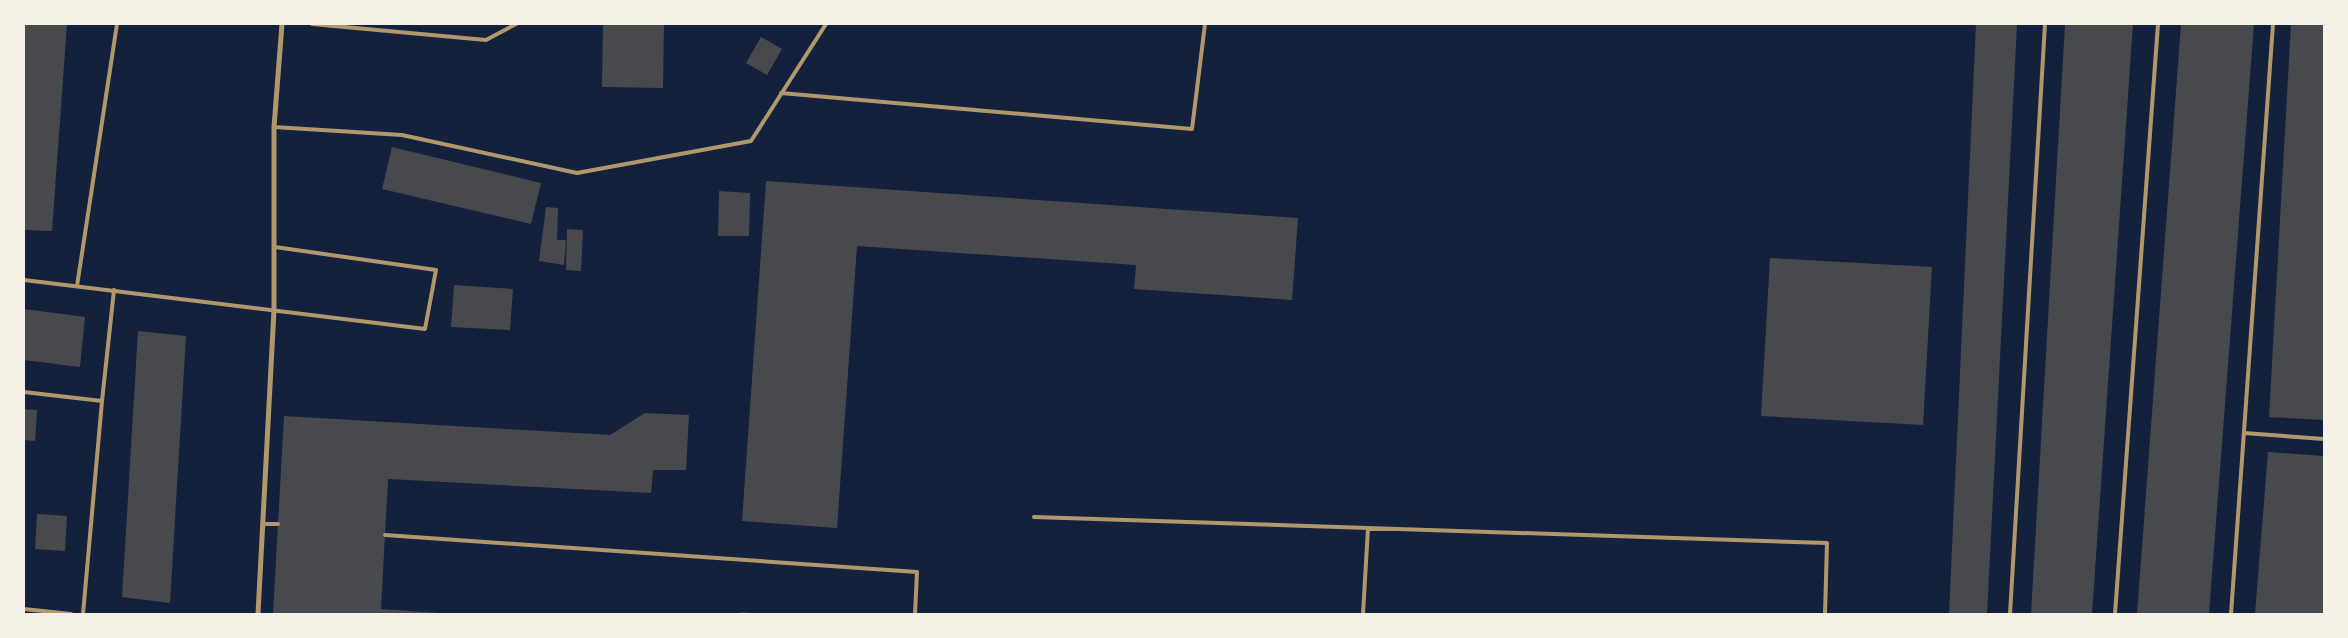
<svg xmlns="http://www.w3.org/2000/svg" width="2348" height="638" viewBox="0 0 2348 638" font-family="Inter,sans-serif">
<style>
.building{fill:#48494c}
.lines{fill:none;stroke-linecap:round;stroke-linejoin:round}
.service{stroke:#b1986c;stroke-width:4}
.minor{stroke:#b1986c;stroke-width:5}
</style>
<rect width="100%" height="100%" fill="#14213d"/>
<!-- building -->
<path class="building" d="M 24,24 L 67,24 L 52,231 L 24,230 Z
M 603,24 L 664,24 L 663,88 L 602,87 Z
M 1976,24 L 2017,24 L 1987,614 L 1949,614 Z
M 2065,24 L 2133,24 L 2092,614 L 2031,614 Z
M 2181,24 L 2254,24 L 2209,614 L 2137,614 Z
M 2291,24 L 2324,24 L 2324,420 L 2269,417 Z
M 761,37 L 782,49 L 767,75 L 746,63 Z
M 392,147 L 541,183 L 531,224 L 382,189 Z
M 766,181 L 1298,218 L 1292,300 L 1134,289 L 1136,265 L 857,246 L 837,528 L 742,521 Z
M 719,191 L 750,193 L 749,236 L 718,236 Z
M 546,207 L 558,208 L 557,240 L 566,240 L 564,265 L 539,261 Z
M 567,229 L 583,230 L 581,271 L 566,270 Z
M 1770,258 L 1932,267 L 1923,425 L 1761,416 Z
M 454,285 L 513,289 L 510,330 L 451,327 Z
M 24,309 L 85,317 L 80,367 L 24,360 Z
M 138,331 L 186,336 L 170,603 L 122,597 Z
M 24,409 L 37,410 L 35,441 L 24,440 Z
M 645,413 L 689,415 L 686,470 L 653,470 L 651,493 L 388,479 L 381,609 L 454,614 L 273,614 L 284,416 L 610,435 Z
M 2268,452 L 2324,456 L 2324,614 L 2255,614 Z
M 37,514 L 67,516 L 65,551 L 35,549 Z
M 741,612 L 754,613 L 754,614 L 740,614 Z"/>
<g class="lines">
<!-- service -->
<path class="service" d="M 312,24 L 486,40 L 516,24
M 781,93 L 1192,129 L 1205,24
M 274,127 L 402,135 L 577,173 L 751,141 L 826,24
M 24,280 L 425,329 L 436,270 L 275,247
M 77,286 L 117,24
M 24,392 L 102,401 L 83,614
M 102,401 L 114,290
M 2244,433 L 2324,439
M 1034,517 L 1827,543 L 1825,614
M 263,524 L 278,524
M 385,535 L 917,572 L 915,614
M 24,609 L 71,614
M 1363,614 L 1368,528
M 2010,614 L 2045,24
M 2115,614 L 2158,24
M 2231,614 L 2273,24"/>
<!-- minor -->
<path class="minor" d="M 258,614 L 274,310 L 274,127 L 282,24"/>
</g>
<!-- border -->
<rect width="2348" height="638" fill="none" stroke="#f6f1e7" stroke-width="50"/>
</svg>
